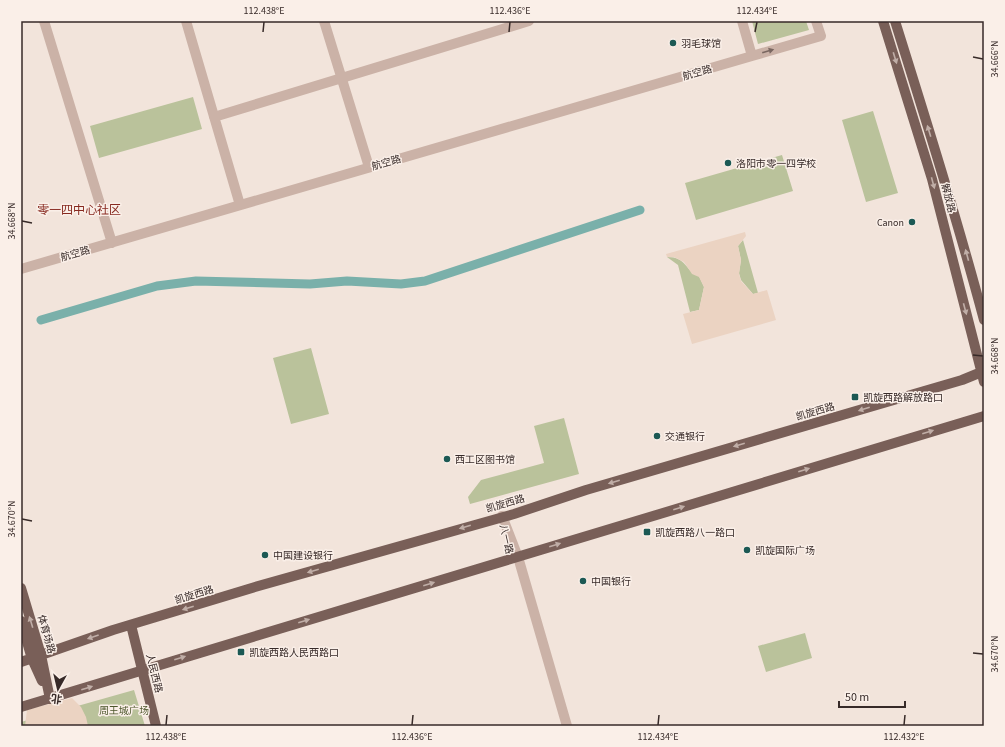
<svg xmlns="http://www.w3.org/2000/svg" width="1005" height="747" viewBox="0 0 1005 747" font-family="'Source Sans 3','Noto Sans SC',sans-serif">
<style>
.green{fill:#bac29b}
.plaza{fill:#ebd3c2}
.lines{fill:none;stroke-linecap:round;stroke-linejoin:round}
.canal{stroke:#7ab0aa;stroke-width:9}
.minor{stroke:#cbb2a7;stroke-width:10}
.major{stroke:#795f58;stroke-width:10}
.oneway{fill:#7a6761}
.oneway2{fill:#c0aea7}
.ticks{fill:none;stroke:#372a28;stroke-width:1.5}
.poi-dot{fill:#1c5954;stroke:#faefe8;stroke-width:1.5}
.labels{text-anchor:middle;stroke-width:3;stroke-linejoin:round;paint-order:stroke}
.poi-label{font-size:10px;fill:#372a28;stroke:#faefe8;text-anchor:start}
.street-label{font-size:10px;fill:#372a28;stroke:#faefe8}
.park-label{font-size:10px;fill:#4c562b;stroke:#faefe8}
.quarter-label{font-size:12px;fill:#87291f;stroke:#faefe8}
.neatline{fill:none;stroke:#372a28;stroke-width:1.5}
.ticks-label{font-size:10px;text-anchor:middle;fill:#372a28}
</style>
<rect width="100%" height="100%" fill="#f2e4db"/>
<!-- green -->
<path class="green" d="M 752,21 L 806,21 L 809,30 L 758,44 Z
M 193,97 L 202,129 L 99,158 L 90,126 Z
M 873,111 L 898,193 L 866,202 L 842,120 Z
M 782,155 L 793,191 L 696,220 L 685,183 Z
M 743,240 L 758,293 L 753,294 L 741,280 L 739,273 L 741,260 L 738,246 Z
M 667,257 C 687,257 684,270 699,276 L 704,287 L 699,310 L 690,312 L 678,265 Z
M 311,348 L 329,414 L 291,424 L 273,358 Z
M 564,418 L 579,474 L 470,504 L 468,497 L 481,480 L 544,463 L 534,426 Z
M 805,633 L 812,658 L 766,672 L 758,646 Z
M 134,690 L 145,726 L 21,726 L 21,722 Z"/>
<!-- plaza -->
<path class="plaza" d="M 745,232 L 746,236 L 738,246 L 741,260 L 739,274 L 741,281 L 753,294 L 767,290 L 776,320 L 692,344 L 683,314 L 699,310 L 704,287 L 699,277 L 692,274 L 684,262 L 674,257 L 667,257 L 666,254 Z
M 72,698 L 81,707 L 86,717 L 88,726 L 25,726 L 27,710 Z"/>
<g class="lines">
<!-- canal -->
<path class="canal" d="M 41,320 L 157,286 L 196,281 L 310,284 L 347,281 L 401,284 L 425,281 L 640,210"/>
<!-- minor -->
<path class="minor" d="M 44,21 L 112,243
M 186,21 L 240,205
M 324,21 L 369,167
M 742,21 L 752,56 L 821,36 L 816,21
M 214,117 L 529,21
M 21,269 L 752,56
M 502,516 L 518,557 L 567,726"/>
<!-- major -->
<path class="major" d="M 883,21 L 932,179 L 984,382
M 895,21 C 926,120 957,219 984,320
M 21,588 L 41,655 L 50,699
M 21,621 L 32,659 L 42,681
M 131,625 L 156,726
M 21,662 L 113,630 L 255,587 L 514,514 L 586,490 L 962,380 L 984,371
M 21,707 L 984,416"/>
</g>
<!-- one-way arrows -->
<defs><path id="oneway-solid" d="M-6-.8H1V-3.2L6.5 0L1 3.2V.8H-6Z"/></defs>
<use class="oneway" href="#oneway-solid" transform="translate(768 51) rotate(-16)"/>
<g class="oneway2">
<use href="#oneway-solid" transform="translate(895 58) rotate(73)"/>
<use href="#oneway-solid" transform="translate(929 131) rotate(-107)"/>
<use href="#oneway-solid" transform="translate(933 183) rotate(75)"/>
<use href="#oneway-solid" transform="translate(967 255) rotate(-105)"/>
<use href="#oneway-solid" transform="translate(965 309) rotate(75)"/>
<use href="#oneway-solid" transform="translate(864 409) rotate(163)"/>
<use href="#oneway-solid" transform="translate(928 432) rotate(-17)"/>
<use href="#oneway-solid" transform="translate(739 445) rotate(164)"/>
<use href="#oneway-solid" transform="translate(804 470) rotate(-17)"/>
<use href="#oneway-solid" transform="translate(614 482) rotate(164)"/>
<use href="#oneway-solid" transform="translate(679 508) rotate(-17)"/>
<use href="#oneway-solid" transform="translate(465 527) rotate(164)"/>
<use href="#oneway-solid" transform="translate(555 545) rotate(-17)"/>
<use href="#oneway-solid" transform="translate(313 571) rotate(164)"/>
<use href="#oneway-solid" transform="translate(429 584) rotate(-17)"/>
<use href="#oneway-solid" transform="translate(188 608) rotate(163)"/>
<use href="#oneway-solid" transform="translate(304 621) rotate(-17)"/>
<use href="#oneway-solid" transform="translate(31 622) rotate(-107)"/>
<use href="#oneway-solid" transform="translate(93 637) rotate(161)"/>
<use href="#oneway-solid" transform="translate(180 658) rotate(-17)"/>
<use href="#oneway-solid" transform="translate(87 688) rotate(-18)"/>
</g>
<!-- ticks -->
<path class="ticks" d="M 263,32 L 264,22M 509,32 L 510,22M 755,32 L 757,22M 973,57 L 983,59M 22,221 L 32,223M 973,355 L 983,356M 22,519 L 32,521M 973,653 L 983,654M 166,725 L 167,715M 412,725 L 413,715M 658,725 L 659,715M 904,725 L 905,715"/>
<!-- markers -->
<g class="poi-dot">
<circle cx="673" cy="43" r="4"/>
<circle cx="728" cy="163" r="4"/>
<circle cx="912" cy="222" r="4"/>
<rect x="851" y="393" width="8" height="8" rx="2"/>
<circle cx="657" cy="436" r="4"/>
<circle cx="447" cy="459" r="4"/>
<rect x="643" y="528" width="8" height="8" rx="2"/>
<circle cx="747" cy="550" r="4"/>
<circle cx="265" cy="555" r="4"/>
<circle cx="583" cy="581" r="4"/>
<rect x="237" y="648" width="8" height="8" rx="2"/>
</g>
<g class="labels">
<!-- poi labels -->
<g class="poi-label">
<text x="681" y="47">羽毛球馆</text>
<text x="736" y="167">洛阳市零一四学校</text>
<text x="904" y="226" text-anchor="end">Canon</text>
<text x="863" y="401">凯旋西路解放路口</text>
<text x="665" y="440">交通银行</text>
<text x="455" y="463">西工区图书馆</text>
<text x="655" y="536">凯旋西路八一路口</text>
<text x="755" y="554">凯旋国际广场</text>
<text x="273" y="559">中国建设银行</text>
<text x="591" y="585">中国银行</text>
<text x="249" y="656">凯旋西路人民西路口</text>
</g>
<!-- street labels -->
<g class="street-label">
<text transform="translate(697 72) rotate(-16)" y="4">航空路</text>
<text transform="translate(386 162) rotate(-16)" y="4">航空路</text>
<text transform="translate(949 198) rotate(76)" y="4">解放路</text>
<text transform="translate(75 253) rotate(-16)" y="4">航空路</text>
<text transform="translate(815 411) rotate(-16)" y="4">凯旋西路</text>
<text transform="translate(505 503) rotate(-16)" y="4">凯旋西路</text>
<text transform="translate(507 539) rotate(77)" y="4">八一路</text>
<text transform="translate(194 594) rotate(-17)" y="4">凯旋西路</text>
<text transform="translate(47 634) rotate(74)" y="4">体育场路</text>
<text transform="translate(155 673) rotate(76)" y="4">人民西路</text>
</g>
<!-- park labels -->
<g class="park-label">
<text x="124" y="714">周王城广场</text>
</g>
<!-- quarter labels -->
<g class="quarter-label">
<text x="79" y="214">零一四中心社区</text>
</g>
</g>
<!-- border -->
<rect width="1005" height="747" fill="none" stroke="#faefe8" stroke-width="44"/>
<!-- north arrow -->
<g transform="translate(58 689) rotate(188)" stroke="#faefe8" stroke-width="3" paint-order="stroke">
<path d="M0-3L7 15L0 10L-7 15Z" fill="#372a28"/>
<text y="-6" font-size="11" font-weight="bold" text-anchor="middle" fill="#372a28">北</text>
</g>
<!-- scale -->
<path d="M839 701v6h66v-6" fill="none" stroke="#372a28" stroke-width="2"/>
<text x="845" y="701" font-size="12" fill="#372a28" stroke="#faefe8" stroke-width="3" paint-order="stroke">50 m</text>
<rect x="22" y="22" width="961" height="703" class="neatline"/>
<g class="ticks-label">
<text x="264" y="14">112.438°E</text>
<text x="510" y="14">112.436°E</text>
<text x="757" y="14">112.434°E</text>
<text transform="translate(994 59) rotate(-90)" y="4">34.666°N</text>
<text transform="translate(11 221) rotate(-90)" y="4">34.668°N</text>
<text transform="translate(994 356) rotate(-90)" y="4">34.668°N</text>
<text transform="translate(11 519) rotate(-90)" y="4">34.670°N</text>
<text transform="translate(994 654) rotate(-90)" y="4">34.670°N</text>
<text x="166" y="740">112.438°E</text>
<text x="412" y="740">112.436°E</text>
<text x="658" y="740">112.434°E</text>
<text x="904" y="740">112.432°E</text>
</g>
</svg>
